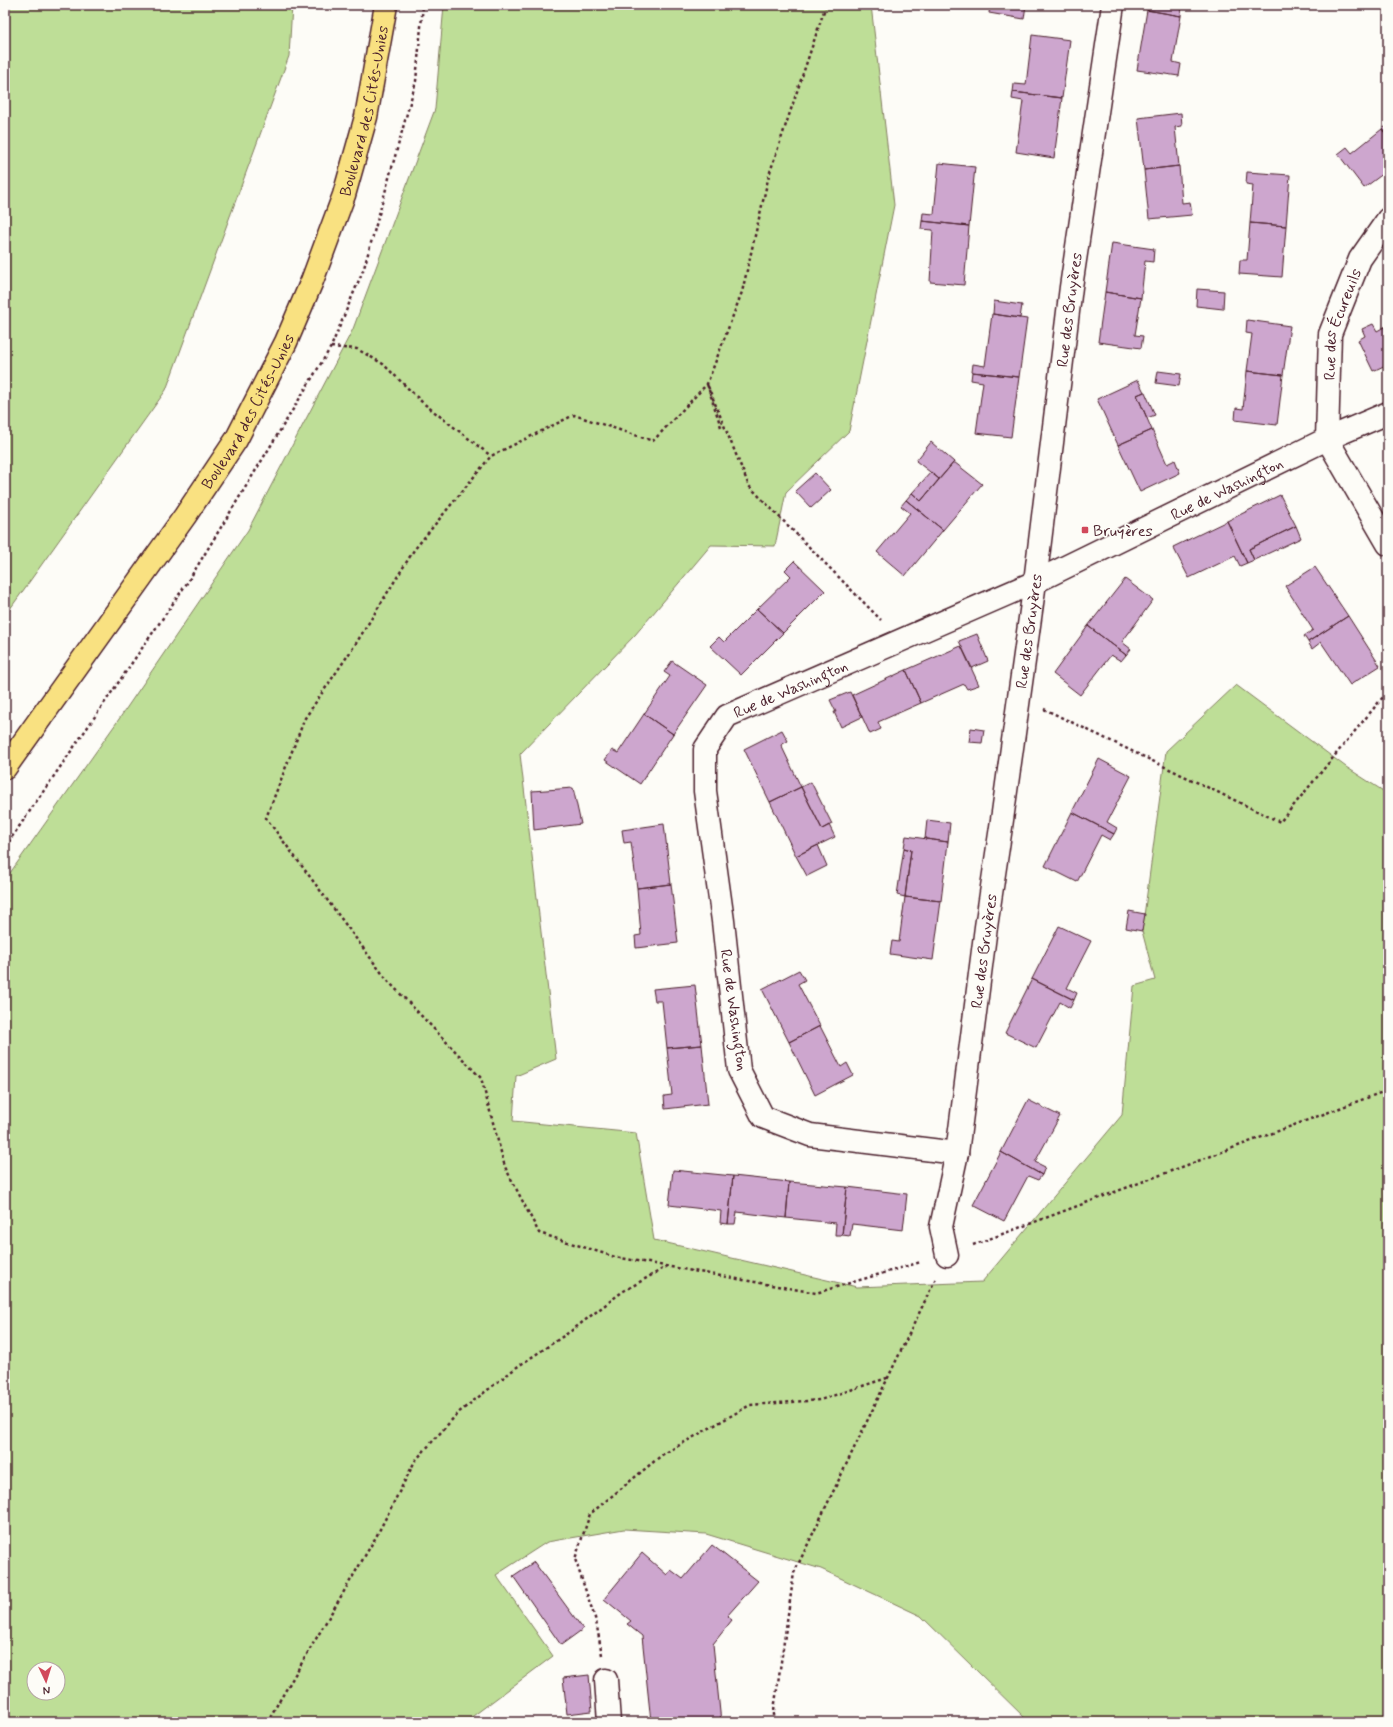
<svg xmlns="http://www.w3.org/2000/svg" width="1393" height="1727" viewBox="0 0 1393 1727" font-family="Mynerve,sans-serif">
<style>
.green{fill:#bede97;stroke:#847e61;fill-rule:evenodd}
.building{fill:#cda6ce;stroke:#4a1f2b}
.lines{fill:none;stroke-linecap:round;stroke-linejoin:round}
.minor-casing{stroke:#4a1f2b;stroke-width:25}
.primary-casing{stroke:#4a1f2b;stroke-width:25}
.path{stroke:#4a1f2b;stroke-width:2.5;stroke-dasharray:3 3;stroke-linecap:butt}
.minor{stroke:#fdfcf7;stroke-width:22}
.primary{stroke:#f9e181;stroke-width:22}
.poi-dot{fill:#d1495b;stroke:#fdfcf7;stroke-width:1.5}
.labels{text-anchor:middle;stroke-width:3.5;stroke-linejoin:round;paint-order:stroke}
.street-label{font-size:16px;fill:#4a1f2b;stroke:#fdfcf7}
.poi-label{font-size:16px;fill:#4a1f2b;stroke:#fdfcf7;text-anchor:start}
</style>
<rect width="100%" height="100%" fill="#fdfcf7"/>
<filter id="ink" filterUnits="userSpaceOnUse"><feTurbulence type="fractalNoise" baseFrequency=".025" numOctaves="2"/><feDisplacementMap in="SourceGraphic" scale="8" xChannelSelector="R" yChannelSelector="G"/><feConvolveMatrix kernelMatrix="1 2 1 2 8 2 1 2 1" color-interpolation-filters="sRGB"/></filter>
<g filter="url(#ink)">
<!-- green -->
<path class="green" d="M 5,5 L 292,5 L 289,56 L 166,390 L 5,616 Z
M 444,5 L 871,5 L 894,205 L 849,431 L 786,492 L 775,546 L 711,545 L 635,635 L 520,754 L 556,1059 L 516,1076 L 513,1121 L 636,1133 L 654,1240 L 857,1287 L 982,1282 L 1122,1115 L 1134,986 L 1155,980 L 1142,931 L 1166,751 L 1236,685 L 1346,767 L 1388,794 L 1388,1722 L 1029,1722 L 921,1616 L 821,1569 L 706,1534 L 624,1529 L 547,1542 L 496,1575 L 553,1656 L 465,1722 L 5,1722 L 5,880 L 117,722 L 248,530 L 353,329 L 435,109 ZM 34,1669 L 58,1669 L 58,1693 L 34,1693 Z"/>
<!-- building -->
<path class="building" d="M 990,5 L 1026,5 L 1024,19 L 989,13 Z
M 1148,5 L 1182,5 L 1181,16 L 1147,10 Z
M 1147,10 L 1181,16 L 1173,62 L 1181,64 L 1179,76 L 1137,70 Z
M 1032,35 L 1070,40 L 1062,98 L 1013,92 L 1014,84 L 1026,85 Z
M 1013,92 L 1062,98 L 1054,158 L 1016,152 L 1023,101 L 1012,99 Z
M 1181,113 L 1182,126 L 1175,127 L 1179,166 L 1144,170 L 1138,118 Z
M 1388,125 L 1388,137 L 1382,129 Z
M 1382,129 L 1388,137 L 1388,170 L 1364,188 L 1338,154 L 1347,147 L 1352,153 Z
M 939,163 L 975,167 L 969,226 L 922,221 L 923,213 L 934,214 Z
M 1179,166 L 1182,203 L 1190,202 L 1192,215 L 1149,219 L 1144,170 Z
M 1247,172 L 1290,175 L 1286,226 L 1250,223 L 1253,185 L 1246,184 Z
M 922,221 L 969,226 L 964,285 L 930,282 L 933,230 L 921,229 Z
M 1250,223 L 1286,226 L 1282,277 L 1239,274 L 1240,260 L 1247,260 Z
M 1112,243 L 1154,249 L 1153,262 L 1145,261 L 1141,298 L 1105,292 Z
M 1197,289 L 1224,291 L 1223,309 L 1196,306 Z
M 1105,292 L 1141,298 L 1135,335 L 1143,336 L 1141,348 L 1098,342 Z
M 994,301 L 1022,305 L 1020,318 L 993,314 Z
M 992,314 L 1027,319 L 1019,377 L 972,372 L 973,364 L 985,366 Z
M 1247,320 L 1290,326 L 1283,375 L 1247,371 L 1252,334 L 1246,333 Z
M 1373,324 L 1377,331 L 1388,325 L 1388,364 L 1373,371 L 1358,340 L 1365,336 L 1362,329 Z
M 1158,371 L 1181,374 L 1179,386 L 1156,383 Z
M 1247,371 L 1283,375 L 1277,425 L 1235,420 L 1236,408 L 1243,409 Z
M 972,372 L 1019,377 L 1011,437 L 976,433 L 983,382 L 971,380 Z
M 1138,380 L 1144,392 L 1137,395 L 1152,430 L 1118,445 L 1097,399 Z
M 1144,392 L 1145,392 L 1155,415 L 1147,418 L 1137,395 Z
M 1152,430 L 1167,464 L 1175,460 L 1180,473 L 1140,492 L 1118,445 Z
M 931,442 L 954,462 L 939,479 L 916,461 Z
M 954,462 L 982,484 L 943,530 L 906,500 L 912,493 L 921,501 Z
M 931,472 L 939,479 L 921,501 L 912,493 Z
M 815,473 L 831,490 L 811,508 L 795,491 Z
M 1280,495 L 1296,526 L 1249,549 L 1254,560 L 1247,563 L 1227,521 Z
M 906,500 L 943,530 L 905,576 L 877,552 L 910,513 L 901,506 Z
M 1227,521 L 1247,563 L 1240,566 L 1235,556 L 1189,578 L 1173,547 Z
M 1296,526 L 1301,538 L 1254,560 L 1249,549 Z
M 794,561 L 825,591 L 783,633 L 757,609 L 791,576 L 785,570 Z
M 1315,567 L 1348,616 L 1308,642 L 1304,636 L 1313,630 L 1285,586 Z
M 1125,579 L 1153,600 L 1122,642 L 1131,649 L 1126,655 L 1088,626 Z
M 757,609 L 783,633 L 741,675 L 710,646 L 719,637 L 724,642 Z
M 1348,616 L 1380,666 L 1350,685 L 1321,642 L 1312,649 L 1308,642 Z
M 1088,626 L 1126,655 L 1121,661 L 1111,655 L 1080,695 L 1053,674 Z
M 977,634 L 988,661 L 972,668 L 959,641 Z
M 961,646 L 979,685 L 967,689 L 964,684 L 921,703 L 906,670 Z
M 672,661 L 707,685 L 673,734 L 644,714 L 670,676 L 664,672 Z
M 906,670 L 921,703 L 878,722 L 881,729 L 870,734 L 852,695 Z
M 850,692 L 862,717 L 841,727 L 834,712 L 836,712 L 830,700 Z
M 644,714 L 673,734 L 640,784 L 605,760 L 612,750 L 618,753 Z
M 971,728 L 984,730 L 982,743 L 969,742 Z
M 782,730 L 788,741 L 781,745 L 801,787 L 770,802 L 744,749 Z
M 1099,759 L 1131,776 L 1107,822 L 1117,828 L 1114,834 L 1072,812 Z
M 811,782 L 832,824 L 822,829 L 801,787 Z
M 801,787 L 822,829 L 829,825 L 835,837 L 796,856 L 770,802 Z
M 573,788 L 581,824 L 534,830 L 532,791 Z
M 1072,812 L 1114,834 L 1110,840 L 1101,835 L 1077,882 L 1045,866 Z
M 927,820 L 950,823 L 948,842 L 925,839 Z
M 664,824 L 671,884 L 637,888 L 631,842 L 624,843 L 622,830 Z
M 906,836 L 948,842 L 941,901 L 905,897 L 911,850 L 904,848 Z
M 818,845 L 827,866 L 807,876 L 796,856 Z
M 904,848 L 911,850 L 905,897 L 897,895 Z
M 671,884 L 678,943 L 636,948 L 635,936 L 641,935 L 637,888 Z
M 905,897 L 941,901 L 933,960 L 890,954 L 892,941 L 899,942 Z
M 1129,911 L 1145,914 L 1142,931 L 1126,928 Z
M 1059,926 L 1091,941 L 1067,988 L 1077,993 L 1074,1000 L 1032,979 Z
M 799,970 L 805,980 L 798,984 L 820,1026 L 789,1042 L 762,989 Z
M 1032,979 L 1074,1000 L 1070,1008 L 1060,1002 L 1036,1048 L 1005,1033 Z
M 695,985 L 702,1045 L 667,1048 L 662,1001 L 655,1001 L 653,989 Z
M 820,1026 L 841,1067 L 847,1063 L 853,1075 L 815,1095 L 789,1042 Z
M 702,1045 L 708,1104 L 665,1109 L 664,1096 L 672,1095 L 667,1048 Z
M 1028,1100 L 1060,1116 L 1035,1162 L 1045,1167 L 1042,1175 L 1001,1152 Z
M 1001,1152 L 1042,1175 L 1038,1180 L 1028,1176 L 1004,1221 L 973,1205 Z
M 673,1170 L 733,1176 L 728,1224 L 720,1223 L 721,1211 L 669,1205 Z
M 733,1176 L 789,1182 L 786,1218 L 737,1212 L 735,1224 L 728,1224 Z
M 789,1182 L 847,1187 L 842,1235 L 835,1235 L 836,1223 L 786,1218 Z
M 847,1187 L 907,1194 L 903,1230 L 852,1224 L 850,1236 L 842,1235 Z
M 712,1545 L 758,1581 L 727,1616 L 732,1620 L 713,1644 L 721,1722 L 651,1722 L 642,1636 L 627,1624 L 631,1621 L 604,1599 L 642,1553 L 667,1575 L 671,1570 L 683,1579 Z
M 534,1562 L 583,1629 L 561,1645 L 513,1576 Z
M 589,1675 L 592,1711 L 567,1714 L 563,1678 Z"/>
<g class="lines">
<defs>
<g id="minor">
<path id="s1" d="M 1327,439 L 1330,334 L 1360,259 L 1388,219"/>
<path d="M 1327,439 L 1388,544"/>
<path id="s2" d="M 957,1153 L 810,1135 L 763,1117 L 739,1070 L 723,921 L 705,791 L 705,749 L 727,716 L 1035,582 L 1327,439 L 1388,413"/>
<path id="s3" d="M 947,1255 L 941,1227 L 957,1153 L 986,927 L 1001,827 L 1035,582 L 1071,287 L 1113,5"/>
<path d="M 606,1680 L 609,1722"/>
</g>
<g id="primary">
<path id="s4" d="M 5,768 L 185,516 L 236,440 L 286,342 L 312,281 L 344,195 L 366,117 L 386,5"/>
</g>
</defs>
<!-- minor casing -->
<use href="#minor" class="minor-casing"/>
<!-- primary casing -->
<use href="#primary" class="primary-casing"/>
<!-- path -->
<path class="path" d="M 826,5 L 769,175 L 742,292 L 707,384 L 653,441 L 574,415 L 491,456 L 414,550 L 355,645 L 305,718 L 266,818 L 387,980 L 481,1078 L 505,1167 L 539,1233 L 615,1257 L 816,1293 L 921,1262
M 331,347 L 357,349 L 383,364 L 423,403 L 491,456
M 721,427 L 707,384 L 749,486 L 881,620
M 1044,709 L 1280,822 L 1388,691
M 5,847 L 187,583 L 331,347 L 364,268 L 416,81 L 423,5
M 973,1245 L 1388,1090
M 602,1655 L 596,1621 L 575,1559 L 590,1514 L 662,1455 L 750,1405 L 820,1400 L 887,1378
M 267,1722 L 376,1537 L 415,1461 L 458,1413 L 517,1367 L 571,1331 L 622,1292 L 666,1267
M 774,1722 L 774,1710 L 794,1573 L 936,1278"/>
<!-- minor -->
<use href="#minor" class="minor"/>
<!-- primary -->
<use href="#primary" class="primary"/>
</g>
</g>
<!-- markers -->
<rect class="poi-dot" x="1081" y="526" width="8" height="8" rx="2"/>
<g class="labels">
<!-- street labels -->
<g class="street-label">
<text dy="6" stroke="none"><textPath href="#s4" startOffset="756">Boulevard des Cités-Unies</textPath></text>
<text dy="6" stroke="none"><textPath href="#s3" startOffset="955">Rue des Bruyères</textPath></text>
<text dy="6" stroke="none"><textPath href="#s1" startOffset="117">Rue des Écureuils</textPath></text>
<text dy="6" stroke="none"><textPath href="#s4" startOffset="432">Boulevard des Cités-Unies</textPath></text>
<text dy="6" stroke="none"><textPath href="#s2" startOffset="1163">Rue de Washington</textPath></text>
<text dy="6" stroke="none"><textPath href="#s3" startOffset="631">Rue des Bruyères</textPath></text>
<text dy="6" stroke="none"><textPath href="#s2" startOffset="683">Rue de Washington</textPath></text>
<text dy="6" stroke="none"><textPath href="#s3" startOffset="308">Rue des Bruyères</textPath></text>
<text transform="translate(735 1010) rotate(82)" y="6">Rue de Washington</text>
</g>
<!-- poi labels -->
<g class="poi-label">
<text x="1093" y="536">Bruyères</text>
</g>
</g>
<!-- margin -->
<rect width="1393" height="1727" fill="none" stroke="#fdfcf7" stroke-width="20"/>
<rect x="10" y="10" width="1373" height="1707" fill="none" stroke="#4a1f2b" stroke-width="1.5" filter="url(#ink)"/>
<!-- north arrow -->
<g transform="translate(46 1681) rotate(176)"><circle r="19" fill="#fdfcf7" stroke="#b5a4a5"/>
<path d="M0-3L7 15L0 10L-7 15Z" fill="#d1495b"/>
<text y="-6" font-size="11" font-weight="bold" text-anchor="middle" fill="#4a1f2b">N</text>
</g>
</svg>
